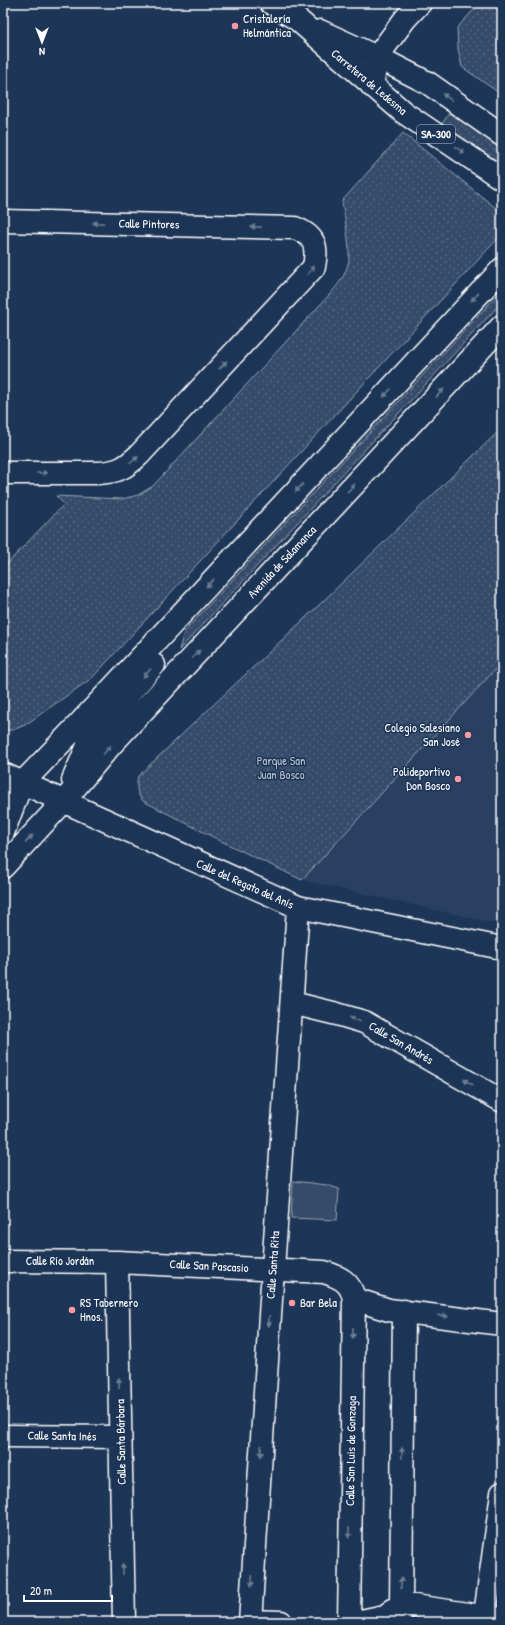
<svg xmlns="http://www.w3.org/2000/svg" width="505" height="1625" viewBox="0 0 505 1625" font-family="'Patrick Hand',sans-serif">
<style>
.built{fill:#2a4161}
.grass{fill:#364b69;stroke:#9aa5b4}
.park{fill:url(#park-dots);stroke:#9aa5b4}
.lines{fill:none;stroke-linecap:round;stroke-linejoin:round}
.street-casing{stroke:#fff;stroke-width:25}
.primary-casing{stroke:#fff;stroke-width:25}
.highway-casing{stroke:#fff;stroke-width:25}
.street{stroke:#1d3557;stroke-width:22}
.primary{stroke:#1d3557;stroke-width:22}
.highway{stroke:#1d3557;stroke-width:22}
.oneway{fill:#6c7c92}
.poi-dot{fill:#ff9aa2;stroke:#1d3557;stroke-width:1.5}
.labels{text-anchor:middle;stroke-width:3;stroke-linejoin:round;paint-order:stroke}
.shield{fill:#1d3557;stroke:#bbc2cd;stroke-width:1}
.shield-label{font-size:11px;font-weight:bold;fill:#fff}
.poi-label{font-size:12px;fill:#fff;stroke:#1d3557;text-anchor:start}
.street-label{font-size:12px;fill:#fff;stroke:#1d3557}
.park-label{font-size:12px;fill:#b9c0ca;stroke:#1d3557}
</style>
<defs>
<pattern id="park-dots" width="8" height="8" patternUnits="userSpaceOnUse"><rect width="8" height="8" fill="#364b69"/><path d="M2 2h.1M6 6h.1" fill="none" stroke="#546680" stroke-width="1.8" stroke-linecap="round"/></pattern>
</defs>
<rect width="100%" height="100%" fill="#1d3557"/>
<filter id="ink" filterUnits="userSpaceOnUse"><feTurbulence type="fractalNoise" baseFrequency=".025" numOctaves="2"/><feDisplacementMap in="SourceGraphic" scale="8" xChannelSelector="R" yChannelSelector="G"/><feConvolveMatrix kernelMatrix="1 2 1 2 8 2 1 2 1" color-interpolation-filters="sRGB"/></filter>
<g filter="url(#ink)">
<!-- built -->
<path class="built" d="M 502,662 L 502,925 L 302,880 L 367,809 Z"/>
<!-- grass -->
<path class="grass" d="M 293,1181 L 327,1185 L 339,1189 L 337,1220 L 291,1218 Z"/>
<!-- park -->
<path class="park" d="M 480,3 L 502,3 L 502,95 L 462,67 L 458,49 L 457,28 Z
M 449,113 L 502,148 L 501,164 L 442,124 Z
M 403,133 L 502,213 L 502,234 L 92,678 L 25,725 L 13,730 L 3,730 L 3,568 L 64,504 L 56,496 L 122,499 L 138,495 L 153,486 L 330,294 C 338,285 345,276 348,264 C 352,252 344,216 342,201 Z
M 502,290 L 502,302 L 179,650 L 184,632 Z
M 502,428 L 502,662 L 302,880 L 219,840 L 143,801 C 136,793 136,786 138,776 L 319,605 Z"/>
<g class="lines">
<defs>
<path id="street" d="M 372,86 L 377,57 L 405,19 L 420,3
M 3,221 L 295,228 C 315,236 318,246 314,267 L 139,455 C 125,468 118,472 98,473 L 3,473
M 3,774 L 298,907 L 502,948
M 292,1003 L 337,1014 L 364,1022 L 502,1101
M 3,1261 L 117,1262 L 324,1272 C 340,1277 351,1282 354,1299 L 349,1622
M 117,1262 L 124,1622
M 354,1299 L 389,1310 L 502,1324
M 3,1436 L 120,1437
M 250,1621 L 281,1622
M 250,1622 L 273,1269 L 298,907
M 356,1622 L 385,1616 L 401,1604 L 502,1619
M 399,1622 L 401,1604 L 404,1311
M 484,1622 L 502,1493"/>
<path id="primary" d="M 73,780 L 93,734 L 154,665
M 3,803 L 79,724 L 502,269
M 3,833 L 19,790
M 3,867 L 64,801 L 110,746 L 502,326"/>
<path id="highway" d="M 271,3 L 298,20 L 403,112 L 502,179
M 320,31 L 377,57 L 428,83 L 502,135"/>
</defs>
<!-- street casing -->
<use href="#street" class="street-casing"/>
<!-- primary casing -->
<use href="#primary" class="primary-casing"/>
<!-- highway casing -->
<use href="#highway" class="highway-casing"/>
<!-- street -->
<use href="#street" class="street"/>
<!-- primary -->
<use href="#primary" class="primary"/>
<!-- highway -->
<use href="#highway" class="highway"/>
</g>
<!-- one-way arrows -->
<defs><path id="oneway-solid" d="M-6-.8H1V-3.2L6.5 0L1 3.2V.8H-6Z"/></defs>
<g class="oneway">
<use href="#oneway-solid" transform="translate(447 97) rotate(-144)"/>
<use href="#oneway-solid" transform="translate(460 150) rotate(35)"/>
<use href="#oneway-solid" transform="translate(98 223) rotate(-179)"/>
<use href="#oneway-solid" transform="translate(256 227) rotate(-179)"/>
<use href="#oneway-solid" transform="translate(311 270) rotate(-52)"/>
<use href="#oneway-solid" transform="translate(475 297) rotate(133)"/>
<use href="#oneway-solid" transform="translate(223 365) rotate(-47)"/>
<use href="#oneway-solid" transform="translate(387 393) rotate(133)"/>
<use href="#oneway-solid" transform="translate(440 393) rotate(-47)"/>
<use href="#oneway-solid" transform="translate(134 460) rotate(-42)"/>
<use href="#oneway-solid" transform="translate(42 473)"/>
<use href="#oneway-solid" transform="translate(299 488) rotate(133)"/>
<use href="#oneway-solid" transform="translate(351 488) rotate(-47)"/>
<use href="#oneway-solid" transform="translate(210 583) rotate(133)"/>
<use href="#oneway-solid" transform="translate(196 654) rotate(-47)"/>
<use href="#oneway-solid" transform="translate(147 673) rotate(131)"/>
<use href="#oneway-solid" transform="translate(107 750) rotate(-50)"/>
<use href="#oneway-solid" transform="translate(29 839) rotate(-47)"/>
<use href="#oneway-solid" transform="translate(355 1019) rotate(-163)"/>
<use href="#oneway-solid" transform="translate(468 1082) rotate(-150)"/>
<use href="#oneway-solid" transform="translate(443 1316) rotate(7)"/>
<use href="#oneway-solid" transform="translate(269 1321) rotate(94)"/>
<use href="#oneway-solid" transform="translate(353 1333) rotate(91)"/>
<use href="#oneway-solid" transform="translate(119 1383) rotate(-91)"/>
<use href="#oneway-solid" transform="translate(261 1451) rotate(94)"/>
<use href="#oneway-solid" transform="translate(402 1453) rotate(-90)"/>
<use href="#oneway-solid" transform="translate(349 1533) rotate(91)"/>
<use href="#oneway-solid" transform="translate(123 1569) rotate(-91)"/>
<use href="#oneway-solid" transform="translate(252 1581) rotate(94)"/>
<use href="#oneway-solid" transform="translate(401 1583) rotate(-89)"/>
</g>
</g>
<!-- markers -->
<g class="poi-dot">
<circle cx="235" cy="26" r="4"/>
<circle cx="468" cy="735" r="4"/>
<circle cx="458" cy="779" r="4"/>
<circle cx="292" cy="1303" r="4"/>
<circle cx="72" cy="1310" r="4"/>
</g>
<g class="labels">
<!-- shield labels -->
<rect class="shield" x="417" y="125" width="38" height="18" rx="3"/>
<g class="shield-label">
<text x="436" y="138">SA-300</text>
</g>
<!-- poi labels -->
<g class="poi-label">
<text x="243" y="23">Cristalería<tspan x="243" dy="14">Helmántica</tspan></text>
<text x="460" y="732" text-anchor="end">Colegio Salesiano<tspan x="460" dy="14">San José</tspan></text>
<text x="450" y="776" text-anchor="end">Polideportivo<tspan x="450" dy="14">Don Bosco</tspan></text>
<text x="80" y="1307">RS Tabernero<tspan x="80" dy="14">Hnos.</tspan></text>
<text x="300" y="1307">Bar Bela</text>
</g>
<!-- street labels -->
<g class="street-label">
<text transform="translate(369 82) rotate(40)" y="4">Carretera de Ledesma</text>
<text transform="translate(149 224) rotate(1)" y="4">Calle Pintores</text>
<text transform="translate(282 562) rotate(-47)" y="4">Avenida de Salamanca</text>
<text transform="translate(245 884) rotate(24)" y="4">Calle del Regato del Anís</text>
<text transform="translate(401 1043) rotate(30)" y="4">Calle San Andrés</text>
<text x="60" y="1265">Calle Río Jordán</text>
<text transform="translate(273 1265) rotate(-86)" y="4">Calle Santa Rita</text>
<text transform="translate(209 1266) rotate(3)" y="4">Calle San Pascasio</text>
<text transform="translate(62 1436) rotate(1)" y="4">Calle Santa Inés</text>
<text transform="translate(121 1442) rotate(-91)" y="4">Calle Santa Bárbara</text>
<text transform="translate(351 1451) rotate(-89)" y="4">Calle San Luis de Gonzaga</text>
</g>
<!-- park labels -->
<g class="park-label">
<text x="281" y="765">Parque San<tspan x="281" dy="14">Juan Bosco</tspan></text>
</g>
</g>
<!-- margin -->
<rect width="505" height="1625" fill="none" stroke="#1d3557" stroke-width="16"/>
<rect x="8" y="8" width="489" height="1609" fill="none" stroke="#fff" stroke-width="1.5" filter="url(#ink)"/>
<!-- north arrow -->
<g transform="translate(42 42) rotate(180)" stroke="#1d3557" stroke-width="3" paint-order="stroke">
<path d="M0-3L7 15L0 10L-7 15Z" fill="#ffffff"/>
<text y="-6" font-size="11" font-weight="bold" text-anchor="middle" fill="#ffffff">N</text>
</g>
<!-- scale -->
<path d="M24 1595v6h88v-6" fill="none" stroke="#ffffff" stroke-width="2"/>
<text x="30" y="1595" font-size="12" fill="#ffffff" stroke="#1d3557" stroke-width="3" paint-order="stroke">20 m</text>
</svg>
